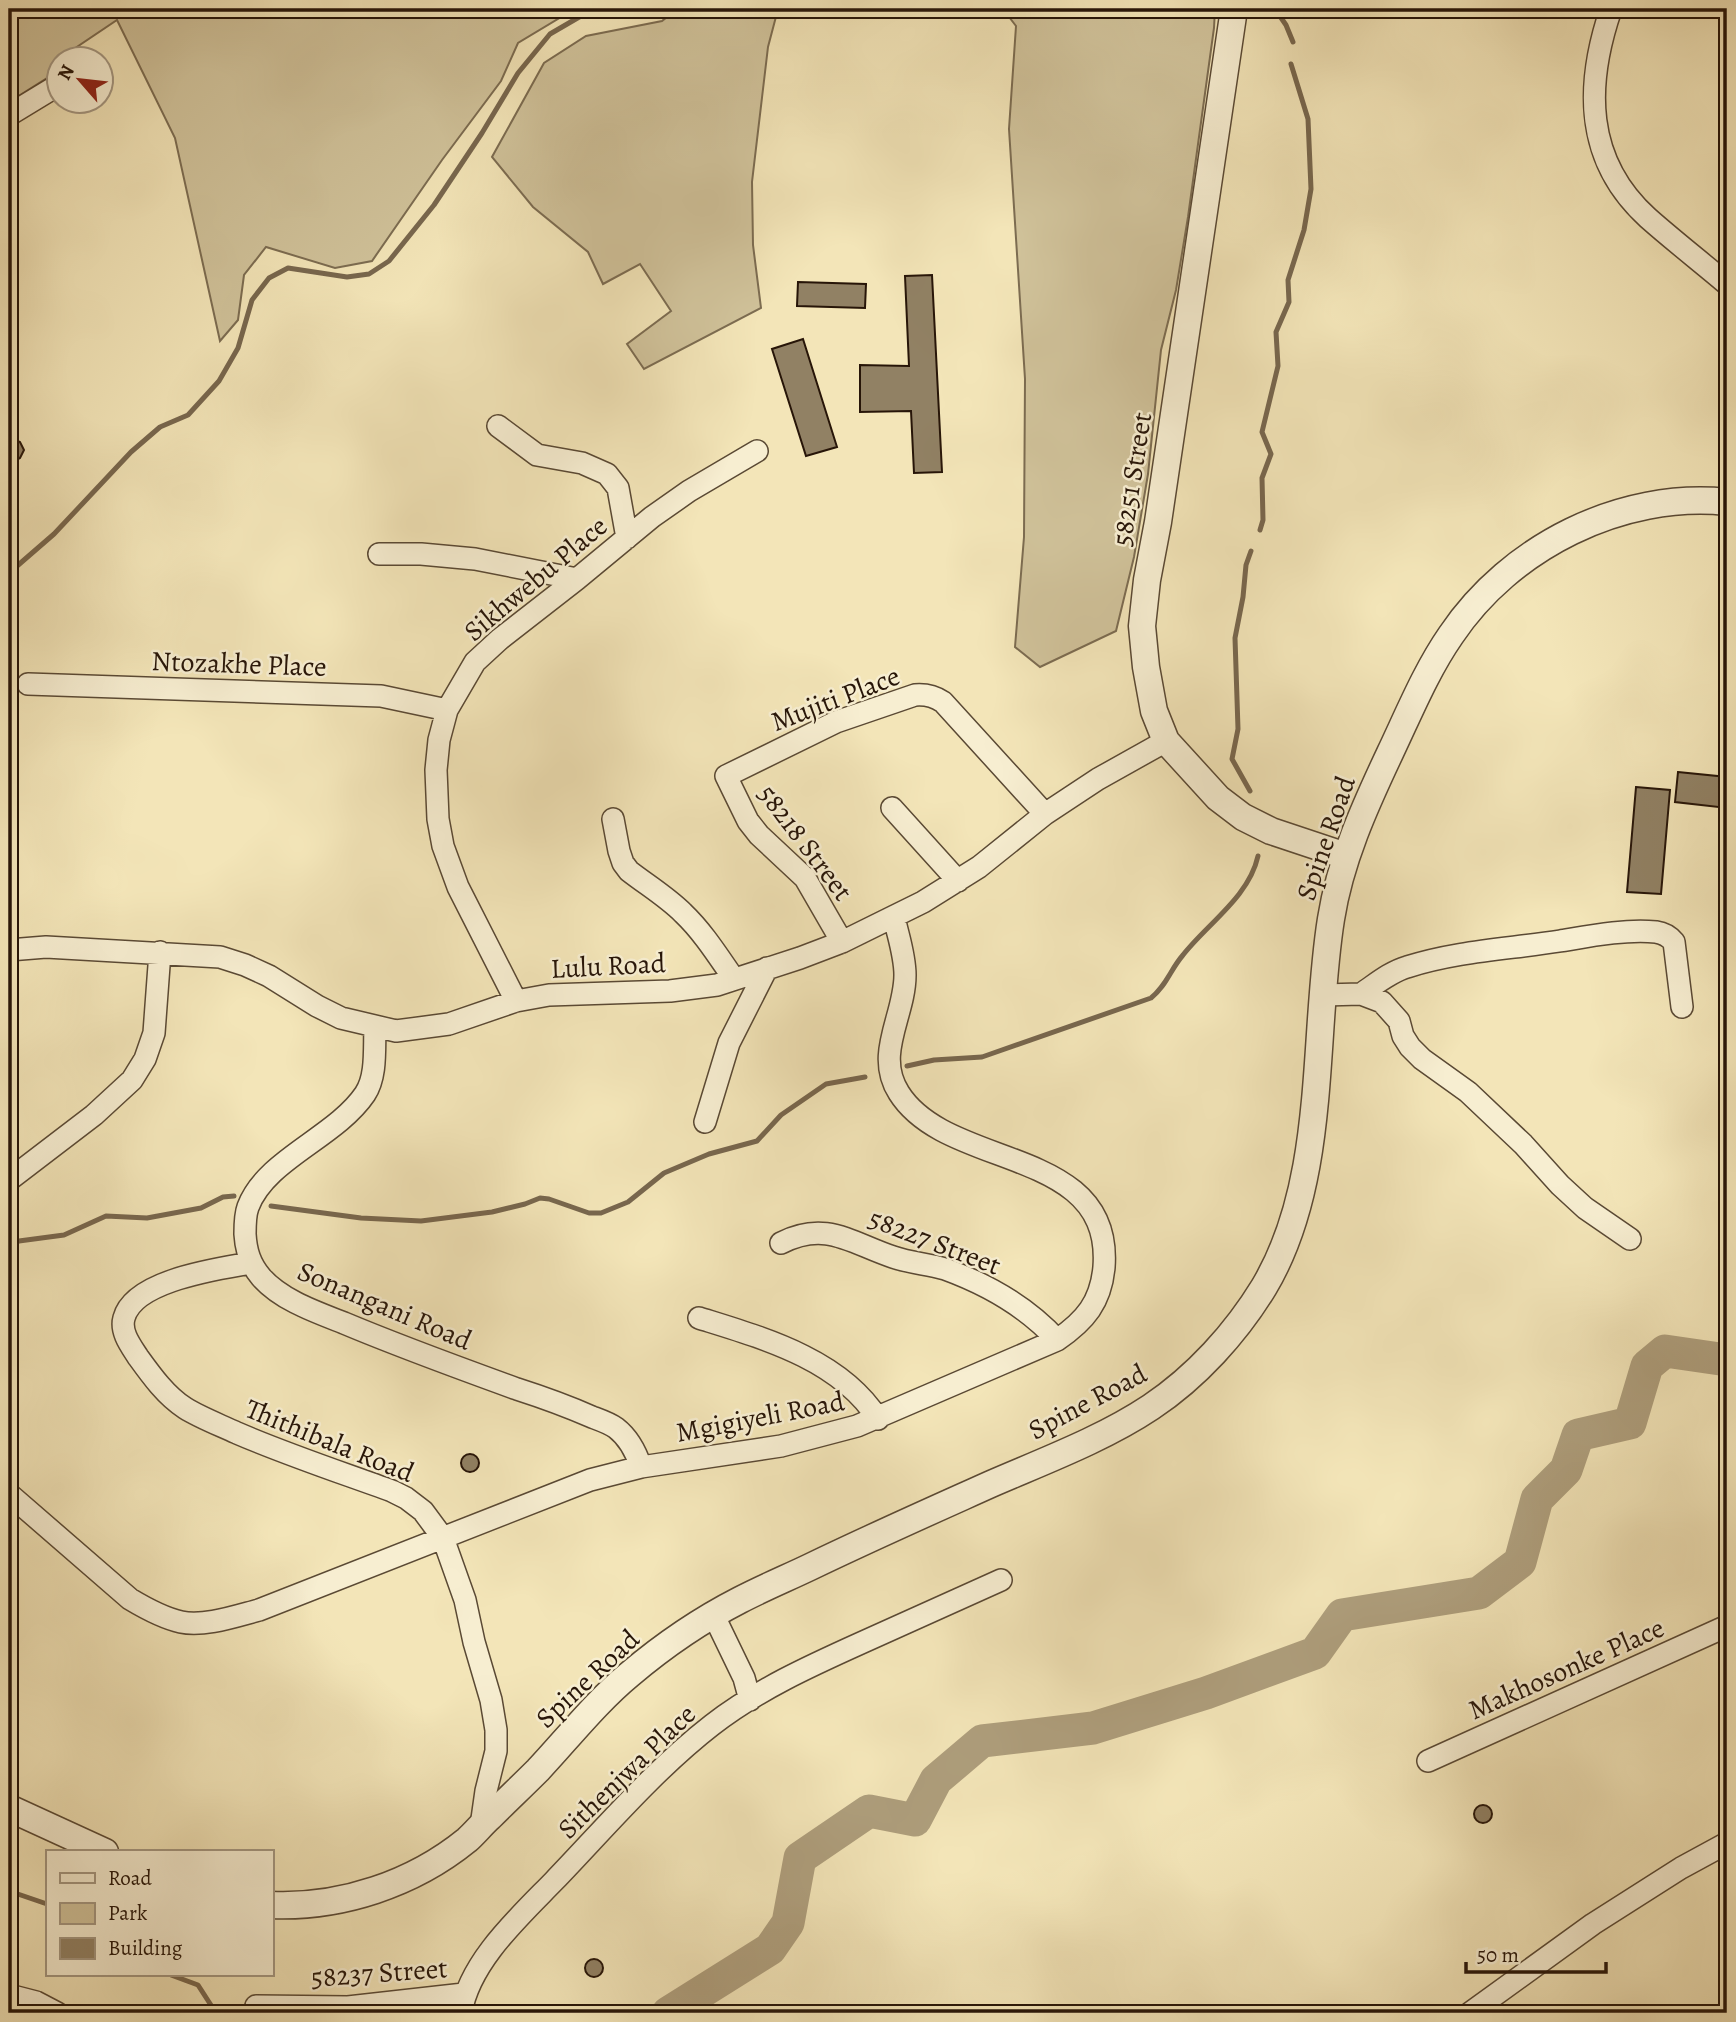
<svg xmlns="http://www.w3.org/2000/svg" width="1736" height="2022" viewBox="0 0 1736 2022" font-family="Alegreya,serif">
<style>
.green{fill:#d0c29a;stroke:#7c6c51;stroke-width:2}
.lines{fill:none;stroke-linecap:round;stroke-linejoin:round}
.stream{stroke:#78674e;stroke-width:5}
.river{stroke:#ae9e7c;stroke-width:33}
.building{fill:#918164;stroke:#271508;stroke-width:2}
.minor-casing{stroke:#5a4934;stroke-width:24}
.tertiary-casing{stroke:#5a4934;stroke-width:29}
.minor{stroke:#f7eed1;stroke-width:21}
.tertiary{stroke:#f7eed1;stroke-width:26}
.labels{text-anchor:middle;stroke-width:5;stroke-linejoin:round;paint-order:stroke}
.street-label{font-size:28px;fill:#271508;stroke:#f7eed1}
</style>
<rect width="100%" height="100%" fill="#f3e5b8"/>
<filter id="stains"><feTurbulence type="fractalNoise" baseFrequency=".00286" numOctaves="4"/><feColorMatrix values="0 0 0 0 .2 0 0 0 0 .09 0 0 0 0 .02 0 0 0 .5 -.17"/></filter>
<radialGradient id="worn" r=".72"><stop offset=".6" stop-color="#630" stop-opacity="0"/><stop offset="1" stop-color="#630" stop-opacity=".3"/></radialGradient>
<!-- green -->
<path class="green" d="M 9,9 L 568,9 L 566,14 L 518,43 L 501,81 L 442,160 L 372,261 L 335,268 L 266,247 L 244,275 L 238,320 L 220,341 L 175,138 L 117,20 L 62,57 L 47,78 L 9,102 Z
M 677,9 L 778,9 L 768,47 L 752,182 L 753,245 L 761,308 L 644,369 L 627,344 L 671,311 L 640,264 L 603,284 L 588,252 L 533,207 L 492,157 L 544,63 L 586,36 L 662,21 Z
M 1003,9 L 1215,9 L 1214,28 L 1188,217 L 1176,290 L 1161,350 L 1148,474 L 1134,557 L 1116,631 L 1040,667 L 1015,647 L 1024,537 L 1025,379 L 1009,129 L 1016,26 Z"/>
<g class="lines">
<!-- stream -->
<path class="stream" d="M 1275,9 L 1286,25 L 1293,42
M 1260,530 L 1263,520 L 1262,478 L 1271,454 L 1262,432 L 1278,366 L 1276,332 L 1289,302 L 1288,280 L 1304,230 L 1311,189 L 1308,119 L 1291,64
M 9,573 L 54,534 L 131,452 L 160,427 L 188,415 L 219,381 L 238,348 L 252,300 L 269,278 L 288,268 L 347,277 L 369,274 L 389,261 L 434,205 L 482,133 L 518,73 L 550,34 L 593,9
M 1250,791 L 1232,759 L 1238,729 L 1235,638 L 1243,597 L 1246,565 L 1251,551
M 907,1066 L 934,1060 L 982,1057 L 1151,998 C 1167,985 1170,970 1183,955 C 1207,924 1249,897 1258,856
M 271,1206 L 361,1218 L 421,1221 L 492,1212 L 525,1204 L 540,1198 L 549,1199 L 589,1213 L 601,1213 L 628,1202 L 664,1173 L 709,1154 L 757,1141 L 781,1115 L 826,1084 L 865,1077
M 9,1244 L 19,1241 L 64,1235 L 106,1216 L 147,1218 L 201,1208 L 223,1197 L 234,1196
M 9,1891 L 47,1904
M 171,1975 L 198,1985 L 216,2013"/>
<!-- river -->
<path class="river" d="M 668,2013 L 770,1949 L 788,1923 L 800,1858 L 869,1811 L 915,1820 L 936,1780 L 982,1741 L 1093,1728 L 1206,1693 L 1315,1653 L 1342,1615 L 1479,1593 L 1520,1562 L 1537,1499 L 1566,1470 L 1578,1435 L 1630,1423 L 1647,1366 L 1665,1351 L 1727,1360"/>
</g>
<!-- building -->
<path class="building" d="M 932,275 L 942,472 L 914,473 L 911,411 L 860,412 L 860,365 L 909,366 L 905,276 Z
M 798,282 L 866,284 L 865,308 L 797,306 Z
M 803,339 L 837,447 L 806,456 L 772,349 Z
M 9,437 L 20,442 L 24,450 L 20,458 L 9,464 Z
M 1678,772 L 1727,777 L 1727,808 L 1675,802 Z
M 1636,787 L 1670,790 L 1661,894 L 1627,892 Z
M461 1463a9 9 0 1 1 18 0a9 9 0 1 1-18 0Z
M1474 1814a9 9 0 1 1 18 0a9 9 0 1 1-18 0Z
M585 1968a9 9 0 1 1 18 0a9 9 0 1 1-18 0Z"/>
<g class="lines">
<defs>
<path id="minor" d="M 1611,9 C 1585,85 1584,160 1648,218 C 1674,241 1701,262 1727,284
M 9,115 L 60,84
M 498,426 L 537,455 L 582,463 L 607,474 L 618,488 L 627,538
M 379,554 L 421,554 L 475,559 L 577,579
M 28,684 L 381,696 L 447,710
M 892,808 L 958,881
M 613,819 L 619,851 L 623,863 L 629,871 C 647,885 667,897 683,913 C 703,932 718,956 734,979
M 842,942 L 805,878 L 759,835 L 748,821 L 726,776 L 836,722 L 915,695 C 926,694 934,696 943,702 L 1045,814
M 9,950 L 46,947 L 220,957 L 245,965 L 269,976 L 317,1006 L 341,1018 L 396,1031 L 449,1024 L 516,1001 L 549,995 L 670,991 L 717,985 L 800,958 L 842,942 L 923,902 L 979,867 L 1045,814 L 1098,779 L 1166,741
M 1361,994 C 1376,984 1390,972 1407,967 C 1457,951 1509,949 1560,941 C 1590,936 1625,929 1656,932 C 1663,933 1669,936 1674,942 L 1682,1007
M 1323,995 L 1361,994 L 1382,1002 L 1399,1021 L 1403,1036 L 1410,1047 L 1422,1059 L 1468,1092 L 1523,1144 L 1560,1185 L 1585,1208 L 1630,1239
M 516,1001 L 458,887 L 443,846 L 438,819 L 436,770 L 439,740 L 447,710 L 475,662 L 500,639 L 577,579 L 652,517 L 689,491 L 757,451
M 375,1027 C 374,1048 377,1076 365,1094 C 335,1138 266,1159 248,1207 C 245,1215 245,1225 245,1234 C 246,1251 250,1264 261,1277 C 281,1300 316,1312 344,1323 C 401,1347 459,1368 517,1389 C 542,1397 567,1406 592,1417 C 600,1420 609,1423 616,1428 C 629,1438 636,1452 641,1467
M 705,1122 L 729,1043 L 767,968
M 9,1180 L 94,1115 L 132,1080 L 145,1059 L 154,1033 L 160,952
M 781,1243 C 826,1220 851,1243 893,1257 C 910,1263 928,1264 945,1269 C 986,1284 1027,1307 1057,1340
M 251,1263 C 218,1269 134,1280 124,1318 C 120,1332 131,1346 138,1357 C 151,1375 166,1396 185,1408 C 201,1418 220,1425 237,1433 C 288,1455 340,1472 392,1491 L 406,1498 L 423,1511 L 443,1538 L 465,1600 L 474,1642 L 491,1700 L 496,1730 L 496,1751 L 486,1791 L 481,1826
M 699,1318 C 763,1338 840,1359 878,1419
M 9,1494 L 130,1599 C 145,1608 163,1618 181,1622 C 204,1627 236,1616 259,1610 L 590,1480 L 641,1467 L 781,1446 L 857,1426 L 1057,1340 C 1085,1321 1101,1302 1104,1267 C 1113,1145 948,1171 899,1093 C 874,1054 905,1016 905,975 C 905,955 898,936 894,917
M 714,1616 L 744,1678 L 750,1700
M 1428,1761 L 1727,1626
M 9,1995 L 36,2002 L 57,2013
M 256,2006 L 348,2007 L 464,1994
M 461,2013 C 469,1962 519,1917 554,1881 C 605,1828 654,1770 712,1725 C 757,1690 810,1666 861,1643 C 907,1622 954,1601 1001,1580
M 1470,2013 L 1593,1924 L 1681,1868 L 1727,1843"/>
<path id="tertiary" d="M 1234,9 L 1158,522 L 1147,580 L 1142,626 L 1146,667 L 1154,711 L 1166,741 L 1218,798 L 1243,817 L 1271,831 L 1346,856
M 9,1808 L 105,1852
M 271,1905 C 341,1908 413,1884 467,1840 C 475,1833 482,1824 490,1817 C 506,1801 522,1786 538,1770 C 568,1738 596,1702 630,1674 C 663,1646 701,1620 740,1600 C 763,1588 787,1578 810,1567 C 870,1538 931,1511 991,1484 C 1044,1461 1103,1439 1151,1407 C 1196,1377 1236,1333 1264,1287 C 1328,1180 1312,1037 1331,919 C 1340,861 1365,806 1390,753 C 1409,713 1426,671 1451,635 C 1510,547 1621,491 1727,502"/>
</defs>
<!-- minor casing -->
<use href="#minor" class="minor-casing"/>
<!-- tertiary casing -->
<use href="#tertiary" class="tertiary-casing"/>
<!-- minor -->
<use href="#minor" class="minor"/>
<!-- tertiary -->
<use href="#tertiary" class="tertiary"/>
</g>
<g class="labels">
<!-- street labels -->
<g class="street-label">
<text transform="translate(1131 479) rotate(-81)" y="10">58251 Street</text>
<text transform="translate(535 578) rotate(-40)" y="10">Sikhwebu Place</text>
<text transform="translate(239 663) rotate(2)" y="10">Ntozakhe Place</text>
<text transform="translate(835 698) rotate(-21)" y="10">Mujiti Place</text>
<text transform="translate(1325 838) rotate(-71)" y="10">Spine Road</text>
<text transform="translate(806 842) rotate(53)" y="10">58218 Street</text>
<text transform="translate(608 965) rotate(-3)" y="10">Lulu Road</text>
<text transform="translate(935 1241) rotate(21)" y="10">58227 Street</text>
<text transform="translate(385 1305) rotate(23)" y="10">Sonangani Road</text>
<text transform="translate(1087 1401) rotate(-28)" y="10">Spine Road</text>
<text transform="translate(760 1416) rotate(-11)" y="10">Mgigiyeli Road</text>
<text transform="translate(330 1440) rotate(22)" y="10">Thithibala Road</text>
<text transform="translate(1566 1668) rotate(-24)" y="10">Makhosonke Place</text>
<text transform="translate(587 1678) rotate(-43)" y="10">Spine Road</text>
<text transform="translate(626 1771) rotate(-44)" y="10">Sithenjwa Place</text>
<text transform="translate(379 1972) rotate(-4)" y="10">58237 Street</text>
</g>
</g>
<!-- margin -->
<rect width="1736" height="2022" fill="none" stroke="#f3e5b8" stroke-width="35"/>
<rect x="10" y="10" width="1715" height="2001" fill="none" stroke="#271508" stroke-width="3.5"/>
<rect x="18" y="18" width="1701" height="1987" fill="none" stroke="#271508" stroke-width="2"/>
<!-- legend -->
<rect x="46" y="1850" width="228" height="126" fill="#f7eed1" stroke="#a49781" stroke-width="2"/>
<rect x="60" y="1873" width="35" height="10" fill="#f7eed1" stroke="#a49781" stroke-width="2"/>
<text x="108" y="1885" font-size="21" fill="#271508">Road</text>
<rect x="60" y="1903" width="35" height="21" fill="#d0c29a" stroke="#a49781" stroke-width="2"/>
<text x="108" y="1920" font-size="21" fill="#271508">Park</text>
<rect x="60" y="1938" width="35" height="21" fill="#918164" stroke="#a49781" stroke-width="2"/>
<text x="108" y="1955" font-size="21" fill="#271508">Building</text>
<!-- north arrow -->
<g transform="translate(80 80) rotate(298)"><circle r="33" fill="#f7eed1" stroke="#a49781" stroke-width="2"/>
<path d="M0-5L12 26L0 18L-12 26Z" fill="#8f2418"/>
<text y="-10" font-size="19" font-weight="bold" text-anchor="middle" fill="#271508">N</text>
</g>
<!-- scale -->
<path d="M1466 1962v10h140v-10" fill="none" stroke="#271508" stroke-width="3.5"/>
<text x="1477" y="1962" font-size="21" fill="#271508" stroke="#f7eed1" stroke-width="5" paint-order="stroke">50 m</text>
<rect width="100%" height="100%" filter="url(#stains)"/>
<rect width="100%" height="100%" fill="url(#worn)"/>
</svg>
